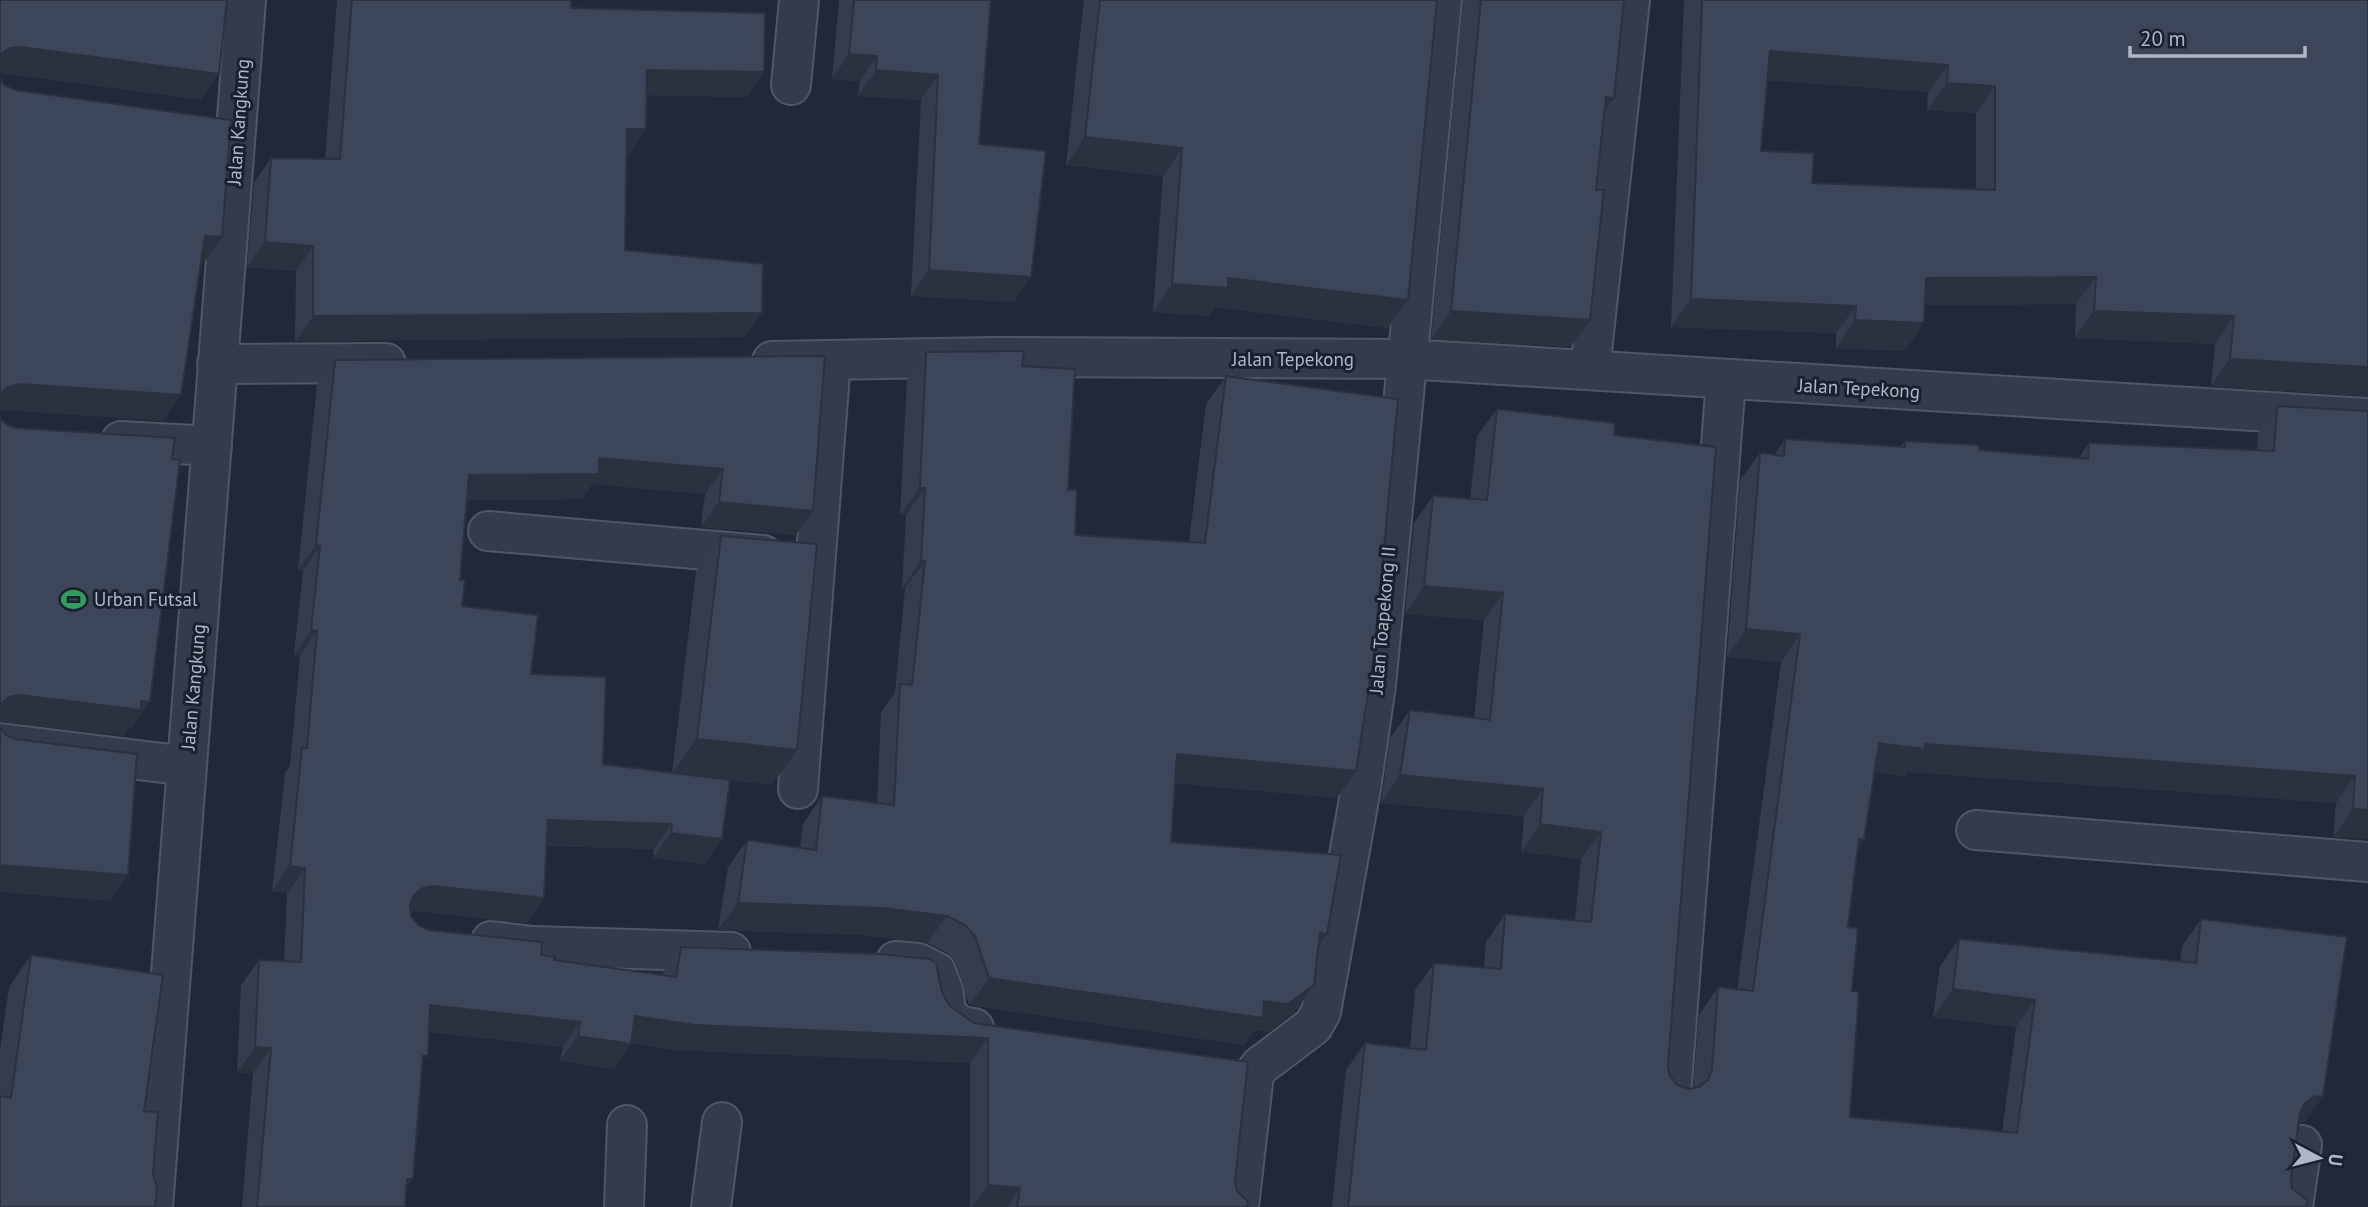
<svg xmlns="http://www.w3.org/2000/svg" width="2368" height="1207" viewBox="0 0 2368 1207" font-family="'PT Sans',sans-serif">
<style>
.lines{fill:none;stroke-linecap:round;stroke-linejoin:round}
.minor-casing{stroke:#505664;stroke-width:42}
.minor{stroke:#353b4a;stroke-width:38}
.wall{fill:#343c4d;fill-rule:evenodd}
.shaded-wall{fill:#2b313e}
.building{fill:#3d4659;stroke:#2b313e;stroke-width:2;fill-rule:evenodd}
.labels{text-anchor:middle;stroke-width:6;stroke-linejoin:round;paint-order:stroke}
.street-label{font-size:19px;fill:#b0b6c6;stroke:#1a202e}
.poi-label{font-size:19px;fill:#b0b6c6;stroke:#1a202e;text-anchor:start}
</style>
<rect width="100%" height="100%" fill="#212939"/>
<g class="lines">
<defs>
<path id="minor" d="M 791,85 L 799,0
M 772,361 L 994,357 L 1406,359 L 2368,418
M 217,364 L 386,363
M 1590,370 L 1630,0
M 121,441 L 212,446
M 488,531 L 763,555
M 0,743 L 187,766
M 798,789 L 831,360
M 1976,830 L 2368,862
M 491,941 L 533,946 L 731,952
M 896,961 L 918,963 L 936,972 L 944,993 L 946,1014 L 960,1026 L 974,1028
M 1671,1095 L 1726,380
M 153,1207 L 246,0
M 624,1207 L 627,1125
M 711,1207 L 722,1122
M 1239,1207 L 1254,1074 L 1260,1066 L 1313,1026 L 1321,1012 L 1361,788 L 1376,685 L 1442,0
M 2293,1207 L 2302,1145"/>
</defs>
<!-- minor casing -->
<use href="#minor" class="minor-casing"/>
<!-- minor -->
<use href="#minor" class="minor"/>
</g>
<!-- wall -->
<path class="wall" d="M 337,0 L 571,0 L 571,8 L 764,72 L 747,97 L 647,95 L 646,129 L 629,154 L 627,154 L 625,250 L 745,337 L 295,341 L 296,271 L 247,267 L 254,183 L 271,158 L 325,159 Z
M 839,0 L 991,0 L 979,144 L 1014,302 L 911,296 L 921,100 L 858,96 L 860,81 L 832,79 Z
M 1084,0 L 1437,0 L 1388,328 L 1215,307 L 1208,316 L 1153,312 L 1163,176 L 1066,165 Z
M 1463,0 L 1624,0 L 1614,98 L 1604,111 L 1596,190 L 1590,320 L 1570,347 L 1431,339 Z
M 1684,0 L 2368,0 L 2368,396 L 2211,386 L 2215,344 L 2075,338 L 2076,304 L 1924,305 L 1905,351 L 1836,348 L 1836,333 L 1671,327 ZM 1767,80 L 1928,92 L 1927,110 L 1976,113 L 1976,189 L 1812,183 L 1761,151 Z
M 926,352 L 1022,366 L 1068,490 L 1075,535 L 1189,542 L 1206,404 L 1226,376 L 1337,798 L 1175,783 L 1171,842 L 1319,946 L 1295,1012 L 1269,1032 L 1255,1030 L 1244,1045 L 969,1005 L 956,963 L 946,952 L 927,943 L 864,935 L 718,930 L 728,867 L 747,840 L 800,848 L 803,824 L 822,796 L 877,803 L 881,712 L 895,692 L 905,588 L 902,588 L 906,515 L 900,515 L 907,380 Z
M 825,356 L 796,535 L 701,527 L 705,494 L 592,484 L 582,499 L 467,500 L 460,580 L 462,606 L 531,674 L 603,764 L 672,773 L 696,571 L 721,536 L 772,785 L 730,780 L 705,864 L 653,858 L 654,849 L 547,846 L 544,898 L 527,923 L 416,911 L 411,912 L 411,916 L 418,925 L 429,930 L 541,955 L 554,960 L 663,975 L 663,972 L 681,947 L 942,992 L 949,1005 L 974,1023 L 1235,1180 L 1237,1191 L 1247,1207 L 970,1207 L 970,1063 L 676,1050 L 631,1043 L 614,1069 L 560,1061 L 563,1047 L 429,1032 L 422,1063 L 406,1188 L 405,1207 L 242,1207 L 253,1073 L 237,1072 L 241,985 L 259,960 L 284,962 L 287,893 L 272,891 L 285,773 L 290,766 L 300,656 L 294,655 L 303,571 L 298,570 L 317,385 L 335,360 Z
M 2277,406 L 2368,411 L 2368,839 L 2333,837 L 2336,803 L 1908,772 L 1905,776 L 1874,772 L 1857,850 L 1848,927 L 1852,991 L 1850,1117 L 2002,1132 L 2016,1027 L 1933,1017 L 1940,966 L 1959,939 L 2180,961 L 2182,946 L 2201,919 L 2323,1096 L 2304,1123 L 2298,1124 L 2291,1177 L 2292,1188 L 2306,1207 L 1332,1207 L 1346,1070 L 1365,1043 L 1410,1048 L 1415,990 L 1434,963 L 1484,967 L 1486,942 L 1505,914 L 1575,921 L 1581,859 L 1521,852 L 1524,816 L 1381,803 L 1390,738 L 1410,710 L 1474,718 L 1484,620 L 1405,614 L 1414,523 L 1433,496 L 1470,499 L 1477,436 L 1497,409 L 1614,435 L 1668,1066 L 1670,1076 L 1677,1085 L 1689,1089 L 1693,1088 L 1699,1015 L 1718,987 L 1737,990 L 1781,662 L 1727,657 L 1740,480 L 1760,453 L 1775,454 L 1785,439 L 1901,447 L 1905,441 L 1979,450 L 2079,458 L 2089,443 L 2257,450 L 2258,433 Z
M 31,955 L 144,1111 L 153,1174 L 0,1207 L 0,1050 L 9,987 Z"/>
<!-- shaded-wall -->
<path class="shaded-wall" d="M 21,47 L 219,74 L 201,100 L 0,73 L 0,56 L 1,54 L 10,48 Z
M 1770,51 L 1948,65 L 1928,92 L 1750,79 Z
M 849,54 L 877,56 L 860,81 L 832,79 Z
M 647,70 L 764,72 L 747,97 L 630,95 Z
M 876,70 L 938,75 L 921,100 L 858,96 Z
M 1947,83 L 1995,86 L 1976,113 L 1927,110 Z
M 1606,97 L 1614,98 L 1594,125 Z
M 627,129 L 646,129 L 629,154 L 610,154 Z
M 1085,137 L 1182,148 L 1163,176 L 1066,165 Z
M 205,236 L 222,237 L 204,263 L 187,262 Z
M 265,242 L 313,246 L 296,271 L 247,267 Z
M 929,270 L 1031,277 L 1014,302 L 911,296 Z
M 2096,277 L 2076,304 L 1906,305 L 1926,278 Z
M 1228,278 L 1408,300 L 1388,328 L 1215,307 L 1208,316 L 1153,312 L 1172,284 Z
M 1691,299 L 1856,306 L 1836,333 L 1671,327 Z
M 1451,311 L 1590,320 L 1570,347 L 1431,339 Z
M 2094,311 L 2234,316 L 2215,344 L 2075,338 Z
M 762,313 L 745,337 L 295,341 L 313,316 Z
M 1855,320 L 1924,323 L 1905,351 L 1836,348 Z
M 2230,359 L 2368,367 L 2368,396 L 2211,386 Z
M 20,384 L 181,395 L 163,421 L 0,410 L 0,394 L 8,387 Z
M 599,458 L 723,469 L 705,494 L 592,484 L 582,499 L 451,500 L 469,475 Z
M 920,488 L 925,488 L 906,515 L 900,515 Z
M 719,502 L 813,511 L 796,535 L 701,527 Z
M 316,545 L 320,546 L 303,571 L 298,570 Z
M 921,561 L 925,561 L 905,588 L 902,588 Z
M 1424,586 L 1503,593 L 1484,620 L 1405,614 Z
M 1746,629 L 1800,634 L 1781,662 L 1727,657 Z
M 311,630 L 317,631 L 300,656 L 294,655 Z
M 20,695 L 141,701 L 150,702 L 132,728 L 129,727 L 123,736 L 0,722 L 0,705 L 9,697 Z
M 697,739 L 797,750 L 772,785 L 672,774 Z
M 1879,743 L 1925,744 L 2355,776 L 2336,803 L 1908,772 L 1905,776 L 1859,770 Z
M 1177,754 L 1356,771 L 1337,798 L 1158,781 Z
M 1400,775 L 1543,789 L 1524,816 L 1381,803 Z
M 2353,809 L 2368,810 L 2368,839 L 2333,837 Z
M 548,820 L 672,824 L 654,849 L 531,845 Z
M 1540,824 L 1601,832 L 1581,859 L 1521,852 Z
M 671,833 L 722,839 L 705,864 L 653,858 Z
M 1859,839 L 1864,840 L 1845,867 Z
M 0,865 L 128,875 L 110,901 L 0,892 Z
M 290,866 L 305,868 L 287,893 L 272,891 Z
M 433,886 L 544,898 L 527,923 L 416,911 L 406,913 L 414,895 L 423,888 Z
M 738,903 L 883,908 L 947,916 L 927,943 L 864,935 L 718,930 Z
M 1320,933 L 1327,934 L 1308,962 Z
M 989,978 L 1264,1001 L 1314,985 L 1295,1012 L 1269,1032 L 1255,1030 L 1244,1045 L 969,1005 Z
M 1953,989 L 2035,1000 L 2016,1027 L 1933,1017 Z
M 430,1005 L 580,1022 L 563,1047 L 413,1030 Z
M 635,1016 L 988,1038 L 970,1063 L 676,1050 L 618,1041 Z
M 578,1036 L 631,1044 L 614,1069 L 560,1061 Z
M 255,1047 L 271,1048 L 253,1073 L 237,1072 Z
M 2323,1096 L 2304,1123 L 2293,1125 L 2305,1103 L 2313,1097 Z
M 407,1179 L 413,1179 L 395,1204 Z
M 988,1185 L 1020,1188 L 1007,1207 L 972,1207 Z"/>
<!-- building -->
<path class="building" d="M 0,0 L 227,0 L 219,74 L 21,47 L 10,48 L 1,54 L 0,57 Z
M 352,0 L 571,0 L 571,8 L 765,13 L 764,72 L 647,70 L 646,129 L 627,129 L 625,250 L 763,264 L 762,313 L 313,316 L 313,246 L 265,242 L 271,158 L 340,159 Z
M 854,0 L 991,0 L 979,144 L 1046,151 L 1031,277 L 929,270 L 938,75 L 876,70 L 877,56 L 849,54 Z
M 1100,0 L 1437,0 L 1408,300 L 1228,278 L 1228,288 L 1172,284 L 1182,148 L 1085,137 Z
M 1481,0 L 1624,0 L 1614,98 L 1606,97 L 1596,190 L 1604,190 L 1590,320 L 1451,311 Z
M 1702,0 L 2368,0 L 2368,367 L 2230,359 L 2234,316 L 2094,311 L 2096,277 L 1926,278 L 1924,323 L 1855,320 L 1856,306 L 1691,299 ZM 1770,51 L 1948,65 L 1947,83 L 1995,86 L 1995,190 L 1812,183 L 1814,153 L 1761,151 Z
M 0,79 L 4,85 L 15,90 L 231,120 L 222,237 L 205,236 L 181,395 L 20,384 L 8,387 L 0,394 Z
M 1024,351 L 1022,366 L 1075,369 L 1068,490 L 1077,490 L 1075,535 L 1205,543 L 1226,376 L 1398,399 L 1374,655 L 1356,771 L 1177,754 L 1171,842 L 1341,855 L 1327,934 L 1320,933 L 1314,985 L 1288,1004 L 1264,1001 L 1263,1018 L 989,978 L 975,936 L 965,925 L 947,916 L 883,908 L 738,903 L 747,840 L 816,850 L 822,796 L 894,805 L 900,684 L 912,685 L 925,561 L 921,561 L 925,488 L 920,488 L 926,352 Z
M 825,356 L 813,511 L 719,502 L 723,469 L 599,458 L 599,474 L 469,475 L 460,580 L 465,580 L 462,606 L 538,615 L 531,674 L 606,677 L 603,764 L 730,780 L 722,839 L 671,833 L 672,824 L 548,820 L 544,898 L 433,886 L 423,888 L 414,895 L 410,905 L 411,916 L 418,925 L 429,930 L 542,942 L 541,955 L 555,957 L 554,960 L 676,977 L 681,947 L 879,954 L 929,959 L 936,963 L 942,992 L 949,1005 L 974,1023 L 1248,1062 L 1235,1180 L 1237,1191 L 1248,1202 L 1247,1207 L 1017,1207 L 1020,1188 L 988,1185 L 988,1038 L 694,1025 L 635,1016 L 631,1044 L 578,1036 L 580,1022 L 430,1005 L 428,1056 L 423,1056 L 413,1179 L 407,1179 L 405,1207 L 257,1207 L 271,1048 L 255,1047 L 259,960 L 301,962 L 305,868 L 290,866 L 302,748 L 307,748 L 317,631 L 311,630 L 320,546 L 316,545 L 335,360 Z
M 2277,406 L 2368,411 L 2368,810 L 2353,809 L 2355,776 L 1925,744 L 1924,749 L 1879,743 L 1864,840 L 1859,839 L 1848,927 L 1858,928 L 1852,991 L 1859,992 L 1850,1117 L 2017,1133 L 2035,1000 L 1953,989 L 1959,939 L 2196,963 L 2201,919 L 2347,937 L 2323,1096 L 2313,1097 L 2305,1103 L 2300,1114 L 2291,1177 L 2292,1188 L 2307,1200 L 2306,1207 L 1348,1207 L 1365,1043 L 1426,1050 L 1434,963 L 1501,969 L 1505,914 L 1591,922 L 1601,832 L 1540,824 L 1543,789 L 1400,775 L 1410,710 L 1490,720 L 1503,593 L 1424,586 L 1433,496 L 1487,500 L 1497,409 L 1615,423 L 1614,435 L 1716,447 L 1668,1066 L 1670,1076 L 1677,1085 L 1689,1089 L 1699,1087 L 1708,1080 L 1712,1070 L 1718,987 L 1753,991 L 1800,634 L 1746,629 L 1760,453 L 1784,456 L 1785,439 L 1905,447 L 1905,441 L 1979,445 L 1979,450 L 2088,459 L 2089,443 L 2274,451 Z
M 0,418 L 7,425 L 17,428 L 175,438 L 172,459 L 180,460 L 150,702 L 141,701 L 141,710 L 20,695 L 9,697 L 1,704 L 0,706 Z
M 721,536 L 817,544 L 797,750 L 697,739 Z
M 0,728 L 6,735 L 15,739 L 137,754 L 128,875 L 0,865 Z
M 31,955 L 163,975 L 144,1111 L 158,1112 L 153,1174 L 157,1188 L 155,1207 L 0,1207 L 0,1096 L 11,1098 Z"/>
<!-- icons -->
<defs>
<symbol id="stadium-bare" viewBox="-9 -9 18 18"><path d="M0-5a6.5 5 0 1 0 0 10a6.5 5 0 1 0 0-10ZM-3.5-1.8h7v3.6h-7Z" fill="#2e9e5b" stroke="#1a202e" stroke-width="2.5" paint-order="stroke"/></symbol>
</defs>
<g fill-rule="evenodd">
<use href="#stadium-bare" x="56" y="582" width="35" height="35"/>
</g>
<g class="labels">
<!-- street labels -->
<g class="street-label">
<text transform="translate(238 122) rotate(-86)" y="7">Jalan Kangkung</text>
<text x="1293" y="366">Jalan Tepekong</text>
<text transform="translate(1859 388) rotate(3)" y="7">Jalan Tepekong</text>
<text transform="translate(1382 620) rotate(-85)" y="7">Jalan Toapekong II</text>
<text transform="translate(193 687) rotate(-85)" y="7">Jalan Kangkung</text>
</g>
<!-- poi labels -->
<g class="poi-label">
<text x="94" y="606">Urban Futsal</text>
</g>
</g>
<!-- north arrow -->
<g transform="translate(2319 1158) rotate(97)" stroke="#1a202e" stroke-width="5" paint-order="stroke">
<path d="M0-5L12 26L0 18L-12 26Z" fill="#b0b6c6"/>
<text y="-10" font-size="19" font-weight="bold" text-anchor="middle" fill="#b0b6c6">U</text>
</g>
<!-- scale -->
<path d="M2130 46v10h175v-10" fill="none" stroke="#b0b6c6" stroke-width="3.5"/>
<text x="2140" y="46" font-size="21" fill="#b0b6c6" stroke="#1a202e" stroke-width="5" paint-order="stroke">20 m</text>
</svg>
